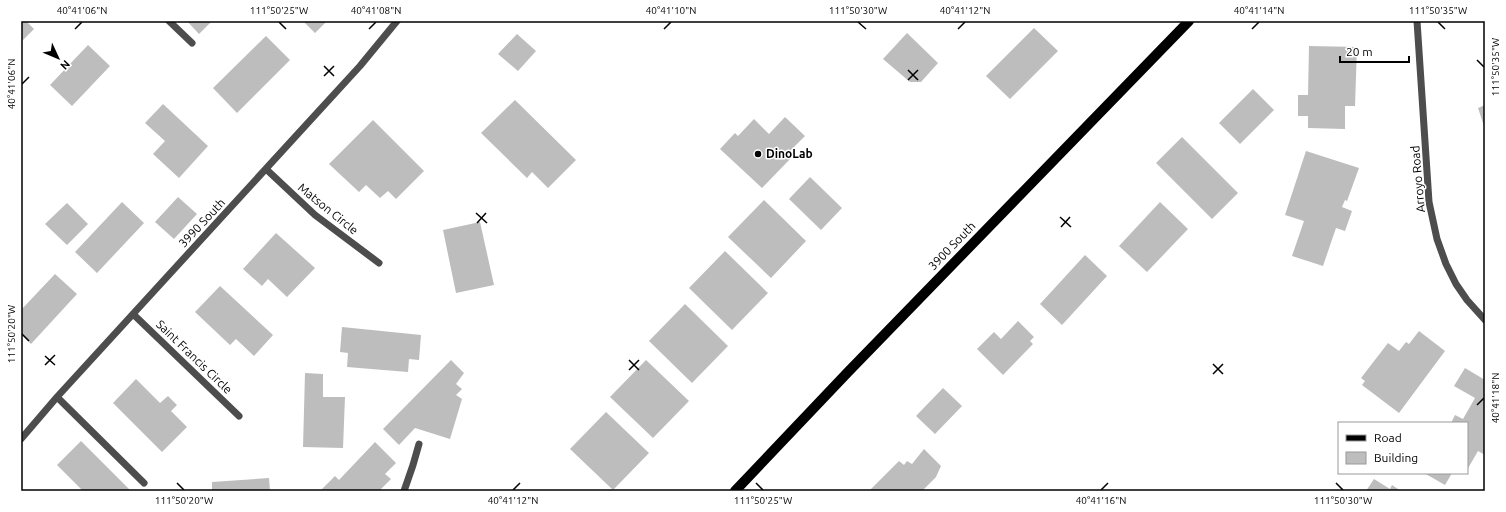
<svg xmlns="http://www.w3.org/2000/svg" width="1506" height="512" viewBox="0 0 1506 512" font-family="Ubuntu,sans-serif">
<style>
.building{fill:#bdbdbd}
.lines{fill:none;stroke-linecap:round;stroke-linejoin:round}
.minor{stroke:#4d4d4d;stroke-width:7}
.major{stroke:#000;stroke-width:10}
.ticks{fill:none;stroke:#000;stroke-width:1.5}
.poi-dot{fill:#000;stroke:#fff;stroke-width:1.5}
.labels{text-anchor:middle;stroke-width:3;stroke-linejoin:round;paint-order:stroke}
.poi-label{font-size:12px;font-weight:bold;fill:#000;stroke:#fff;text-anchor:start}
.street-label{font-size:12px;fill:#000;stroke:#fff}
.neatline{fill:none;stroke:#000;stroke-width:1.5}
.ticks-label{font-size:10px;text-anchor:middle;fill:#000}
</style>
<rect width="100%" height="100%" fill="#fff"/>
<!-- building -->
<path class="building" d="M 21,21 L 26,21 L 34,29 L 21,42 Z
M 187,21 L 212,21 L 199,34 Z
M 303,21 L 327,21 L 315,33 Z
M 1034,28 L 1058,51 L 1010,99 L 986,76 Z
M 907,33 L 938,63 L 921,82 L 910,82 L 883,59 Z
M 517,34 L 536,51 L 518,71 L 498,54 Z
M 266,36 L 290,60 L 237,113 L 213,88 Z
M 88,45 L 110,66 L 72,106 L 50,85 Z
M 1309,46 L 1357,47 L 1355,106 L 1345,106 L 1345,129 L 1308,128 L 1308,116 L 1298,116 L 1298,95 L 1308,95 Z
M 1253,89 L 1274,110 L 1240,144 L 1219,123 Z
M 515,100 L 576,160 L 548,188 L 532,172 L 527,178 L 481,133 Z
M 163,104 L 208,146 L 179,178 L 153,154 L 165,141 L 145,123 Z
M 1485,105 L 1485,129 L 1478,108 Z
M 785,117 L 805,136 L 789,152 L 793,156 L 762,188 L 720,149 L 735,133 L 738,136 L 754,119 L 769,134 Z
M 373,120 L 424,171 L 396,199 L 388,191 L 380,198 L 366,185 L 359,192 L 329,164 Z
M 1182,137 L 1238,193 L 1212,219 L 1156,163 Z
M 1306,151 L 1359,168 L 1347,201 L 1345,200 L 1342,207 L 1352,211 L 1345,231 L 1336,228 L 1323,266 L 1292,256 L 1304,221 L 1285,215 Z
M 810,177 L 842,208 L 821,230 L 789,199 Z
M 178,197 L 197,214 L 174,239 L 155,222 Z
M 764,200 L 806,241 L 771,278 L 728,237 Z
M 122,202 L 144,223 L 97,273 L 75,252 Z
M 1160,202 L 1188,229 L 1147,272 L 1119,246 Z
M 67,203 L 88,224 L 67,245 L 45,224 Z
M 480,222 L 494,285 L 456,293 L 443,230 Z
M 276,233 L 315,268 L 287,297 L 268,279 L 262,286 L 243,269 Z
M 725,251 L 768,293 L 732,330 L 689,288 Z
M 1085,255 L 1107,276 L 1062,325 L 1040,304 Z
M 55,274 L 77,294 L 31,344 L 21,334 L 21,310 Z
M 220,286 L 273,335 L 254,356 L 236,339 L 230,345 L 195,312 Z
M 685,304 L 728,346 L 692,383 L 649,341 Z
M 1018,321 L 1034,337 L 1030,341 L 1033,344 L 1003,375 L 977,349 L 994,332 L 1001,339 Z
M 342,327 L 421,335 L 419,360 L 409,359 L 408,372 L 347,367 L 348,353 L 340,352 Z
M 1419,331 L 1445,351 L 1399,413 L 1362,385 L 1365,381 L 1361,378 L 1388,343 L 1399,351 L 1406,342 L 1409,344 Z
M 451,360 L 464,373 L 456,384 L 462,389 L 456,395 L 462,399 L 450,439 L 415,428 L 399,445 L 383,429 Z
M 646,360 L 689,401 L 653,438 L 610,397 Z
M 1465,368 L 1485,380 L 1485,455 L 1478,451 L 1467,470 L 1467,423 L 1451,423 L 1455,415 L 1463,419 L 1475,398 L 1454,386 Z
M 305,373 L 323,374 L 323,397 L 345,397 L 343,448 L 303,447 Z
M 136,379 L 160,403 L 168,396 L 177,405 L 171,411 L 187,427 L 162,452 L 113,403 Z
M 943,388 L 962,406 L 935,434 L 916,416 Z
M 606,412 L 649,453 L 613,490 L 570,449 Z
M 81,441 L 131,491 L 83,491 L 57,465 Z
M 375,442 L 396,463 L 385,474 L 391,479 L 379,491 L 320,491 L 335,476 L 339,480 Z
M 924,449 L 941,466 L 936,477 L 922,491 L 869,491 L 899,461 L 904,465 L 907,461 L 912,464 Z
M 1424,473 L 1452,473 L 1445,485 Z
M 269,478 L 270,491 L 212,491 L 212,482 Z
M 1374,479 L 1390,489 L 1392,485 L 1401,491 L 1366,491 Z"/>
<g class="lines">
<!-- minor -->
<path class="minor" d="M 169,21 L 192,43
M 1417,21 L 1429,202 L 1437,239 L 1446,264 L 1456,284 L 1467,300 L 1485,320
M 266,169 L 315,215 L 379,263
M 133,314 L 239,416
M 57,397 L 144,483
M 21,439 L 57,397 L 360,66 L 397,21
M 404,491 L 413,465 L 419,444"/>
<!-- major -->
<path class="major" d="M 735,491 L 848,372 L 1189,21"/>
</g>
<!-- ticks -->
<path class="ticks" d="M 279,22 L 286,29M 858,22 L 866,29M 1438,22 L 1445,29M 75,29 L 82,22M 369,29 L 376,22M 664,29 L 671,22M 958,29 L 965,22M 1252,29 L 1259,22M 1477,60 L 1484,67M 324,66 L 334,76M 908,70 L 918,80M 324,76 L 334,66M 908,80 L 918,70M 22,84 L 29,77M 476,213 L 487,223M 1060,217 L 1071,227M 477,223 L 486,213M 1061,227 L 1070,217M 22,334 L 29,341M 45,356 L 55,365M 629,360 L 639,370M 1213,364 L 1223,374M 45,365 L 55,355M 629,370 L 639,360M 1213,374 L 1223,364M 1477,405 L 1484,398M 177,483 L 184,490M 756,483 L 763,490M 1336,483 L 1343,490M 513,490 L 520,483M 1101,490 L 1108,483"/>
<!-- markers -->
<circle class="poi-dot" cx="758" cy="154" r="4"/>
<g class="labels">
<!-- poi labels -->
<g class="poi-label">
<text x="766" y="158">DinoLab</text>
</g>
<!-- street labels -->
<g class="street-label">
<text transform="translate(1418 179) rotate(-95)" y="4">Arroyo Road</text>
<text transform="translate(328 209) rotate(39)" y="4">Matson Circle</text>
<text transform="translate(202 223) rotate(-47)" y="4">3990 South</text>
<text transform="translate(952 246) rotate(-46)" y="4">3900 South</text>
<text transform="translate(194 357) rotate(44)" y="4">Saint Francis Circle</text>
</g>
</g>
<!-- border -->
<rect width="1506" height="512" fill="none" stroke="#ffffff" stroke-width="44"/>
<!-- legend -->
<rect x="1338" y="422" width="130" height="52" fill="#ffffff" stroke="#999999"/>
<rect x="1346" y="435" width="20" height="6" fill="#000000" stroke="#999999"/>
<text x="1374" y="442" font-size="12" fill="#000000">Road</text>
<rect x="1346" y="452" width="20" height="12" fill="#bdbdbd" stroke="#999999"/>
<text x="1374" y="462" font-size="12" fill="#000000">Building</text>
<!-- north arrow -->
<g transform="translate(58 58) rotate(134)" stroke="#ffffff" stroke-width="3" paint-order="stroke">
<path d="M0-3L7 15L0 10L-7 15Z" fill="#000000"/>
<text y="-6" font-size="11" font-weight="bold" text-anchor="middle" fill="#000000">N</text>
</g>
<!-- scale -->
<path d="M1340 56v6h69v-6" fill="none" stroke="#000000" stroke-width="2"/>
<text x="1346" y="56" font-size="12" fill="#000000" stroke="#ffffff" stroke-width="3" paint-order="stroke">20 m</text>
<rect x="22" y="22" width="1462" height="468" class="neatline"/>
<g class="ticks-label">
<text x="82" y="14">40°41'06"N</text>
<text x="279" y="14">111°50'25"W</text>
<text x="376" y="14">40°41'08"N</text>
<text x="671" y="14">40°41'10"N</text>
<text x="858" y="14">111°50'30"W</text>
<text x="965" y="14">40°41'12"N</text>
<text x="1259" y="14">40°41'14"N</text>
<text x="1438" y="14">111°50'35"W</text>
<text transform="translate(1495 67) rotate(-90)" y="4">111°50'35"W</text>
<text transform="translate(11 84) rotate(-90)" y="4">40°41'06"N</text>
<text transform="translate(11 334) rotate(-90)" y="4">111°50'20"W</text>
<text transform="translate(1495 398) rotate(-90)" y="4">40°41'18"N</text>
<text x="184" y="504">111°50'20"W</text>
<text x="513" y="504">40°41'12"N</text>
<text x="763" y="504">111°50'25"W</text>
<text x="1101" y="504">40°41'16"N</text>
<text x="1343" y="504">111°50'30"W</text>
</g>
</svg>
